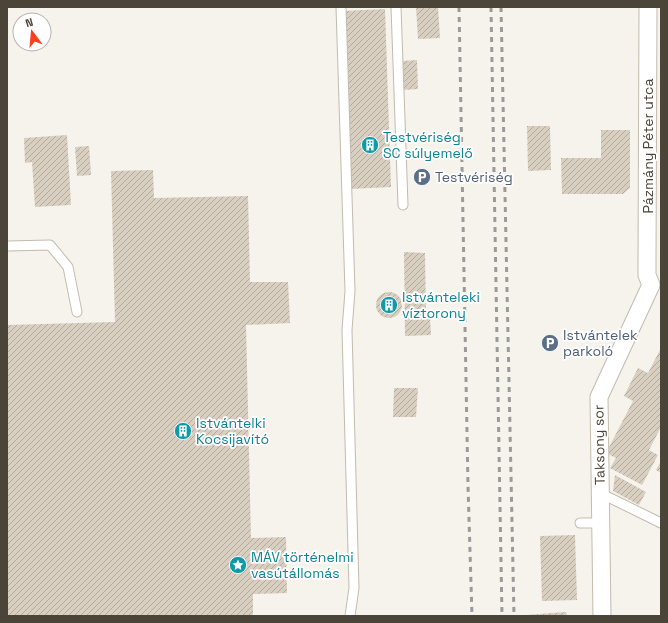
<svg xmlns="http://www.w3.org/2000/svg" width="668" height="623" viewBox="0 0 668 623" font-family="'Space Grotesk',sans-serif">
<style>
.building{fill:url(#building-hatch)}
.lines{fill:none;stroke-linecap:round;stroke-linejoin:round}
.lane-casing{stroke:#c2bbae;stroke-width:11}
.street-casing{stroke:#c2bbae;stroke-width:19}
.lane{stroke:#fff;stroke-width:9}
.street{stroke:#fff;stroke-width:17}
.rail{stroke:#9a9a9a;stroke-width:3;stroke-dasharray:5 5;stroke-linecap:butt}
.labels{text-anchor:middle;stroke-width:3.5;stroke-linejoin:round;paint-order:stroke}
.culture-label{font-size:14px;fill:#0d838f;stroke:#fff;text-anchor:start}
.street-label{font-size:14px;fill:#4b4439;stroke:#fff}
.service-label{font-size:14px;fill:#4e5e75;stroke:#fff;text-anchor:start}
</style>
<defs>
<pattern id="building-hatch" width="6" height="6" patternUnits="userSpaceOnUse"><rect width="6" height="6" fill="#d8cfc1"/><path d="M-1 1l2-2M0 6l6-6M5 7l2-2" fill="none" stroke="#b1aa9e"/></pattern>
</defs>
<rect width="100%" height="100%" fill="#f6f3ec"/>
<!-- building -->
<path class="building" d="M 416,7 L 438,7 L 440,38 L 418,39 Z
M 385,9 L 391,187 L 351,189 L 344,11 Z
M 417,60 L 418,89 L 403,90 L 402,61 Z
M 527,126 L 550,126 L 551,170 L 528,171 Z
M 601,130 L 630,130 L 630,188 L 623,194 L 562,194 L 561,158 L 601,158 Z
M 67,135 L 71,205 L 35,207 L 32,162 L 25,163 L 24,138 Z
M 89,146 L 91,175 L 77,176 L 75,147 Z
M 153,170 L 154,198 L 248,196 L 250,282 L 288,282 L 290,323 L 246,325 L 251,538 L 286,537 L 287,593 L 253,594 L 253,616 L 7,616 L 7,325 L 115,322 L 111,171 Z
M 404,252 L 425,253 L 426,318 L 430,318 L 431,335 L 405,336 Z
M376 305a13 13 0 1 1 26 0a13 13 0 1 1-26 0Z
M 661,348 L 661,427 L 649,450 L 658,455 L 642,485 L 610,468 L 616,458 L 606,453 L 633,401 L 624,396 L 638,368 L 648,373 Z
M 394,388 L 418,388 L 416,417 L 393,417 Z
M 661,461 L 661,473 L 656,470 Z
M 615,475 L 646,492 L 639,505 L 613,491 Z
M 575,535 L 577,600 L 542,601 L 540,536 Z
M 566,612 L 567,616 L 525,616 L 525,615 Z"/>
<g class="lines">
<defs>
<path id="lane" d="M 341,7 L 350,291 L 347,330 L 354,588 L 350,616
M 396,7 L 403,205
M 7,246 L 50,245 L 68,267 L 77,312
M 600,493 L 661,523
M 580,523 L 601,523"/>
<path id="street" d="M 648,7 L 647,262 L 647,275 L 651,285
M 602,616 L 599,397 L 651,285"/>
</defs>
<!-- lane casing -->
<use href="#lane" class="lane-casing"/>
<!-- street casing -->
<use href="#street" class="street-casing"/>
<!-- lane -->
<use href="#lane" class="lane"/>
<!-- street -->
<use href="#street" class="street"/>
<!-- rail -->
<path class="rail" d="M 459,7 L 468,486 L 472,616
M 491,7 L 502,616
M 501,7 L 514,616"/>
</g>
<!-- icons -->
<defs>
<symbol id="building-disc" viewBox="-11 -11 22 22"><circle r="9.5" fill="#0f9aa8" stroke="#fff"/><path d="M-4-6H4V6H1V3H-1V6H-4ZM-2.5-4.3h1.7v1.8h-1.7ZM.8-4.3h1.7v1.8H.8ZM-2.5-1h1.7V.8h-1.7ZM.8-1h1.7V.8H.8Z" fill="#fff"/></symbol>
<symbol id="parking-disc" viewBox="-11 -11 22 22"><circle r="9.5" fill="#5c6f8a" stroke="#fff"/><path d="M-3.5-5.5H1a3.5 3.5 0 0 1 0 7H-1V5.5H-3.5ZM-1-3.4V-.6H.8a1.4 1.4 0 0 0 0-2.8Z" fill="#fff"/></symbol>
<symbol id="sight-disc" viewBox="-11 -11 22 22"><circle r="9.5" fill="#0f9aa8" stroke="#fff"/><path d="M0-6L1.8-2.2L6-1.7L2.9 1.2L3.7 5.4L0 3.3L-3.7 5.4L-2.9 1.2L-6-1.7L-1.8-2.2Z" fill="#fff"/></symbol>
</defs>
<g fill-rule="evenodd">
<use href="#building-disc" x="360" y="135" width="20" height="20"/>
<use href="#parking-disc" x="412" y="167" width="20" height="20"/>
<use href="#building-disc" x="379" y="295" width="20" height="20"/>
<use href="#parking-disc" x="540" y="333" width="20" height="20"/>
<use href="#building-disc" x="173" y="421" width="20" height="20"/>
<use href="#sight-disc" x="228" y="555" width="20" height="20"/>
</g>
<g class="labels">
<!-- culture labels -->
<g class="culture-label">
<text x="383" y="142">Testvériség<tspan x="383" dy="16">SC súlyemelő</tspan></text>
<text x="402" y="302">Istvánteleki<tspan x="402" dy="16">víztorony</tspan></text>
<text x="196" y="428">Istvántelki<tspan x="196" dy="16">Kocsijavító</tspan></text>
<text x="251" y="562">MÁV történelmi<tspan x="251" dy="16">vasútállomás</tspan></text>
</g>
<!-- street labels -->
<g class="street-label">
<text transform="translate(648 146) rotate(-90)" y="5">Pázmány Péter utca</text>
<text transform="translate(599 445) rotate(-91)" y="5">Taksony sor</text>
</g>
<!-- service labels -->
<g class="service-label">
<text x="435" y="182">Testvériség</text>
<text x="563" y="340">Istvántelek<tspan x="563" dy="16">parkoló</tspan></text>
</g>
</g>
<!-- border -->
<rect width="668" height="623" fill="none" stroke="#4b4439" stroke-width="16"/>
<!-- north arrow -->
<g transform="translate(32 32) rotate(344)"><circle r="19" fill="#ffffff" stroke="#b7b4b0"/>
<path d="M0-3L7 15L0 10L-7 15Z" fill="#fc3f1d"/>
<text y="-6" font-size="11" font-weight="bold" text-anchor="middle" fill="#4b4439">N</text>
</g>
</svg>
